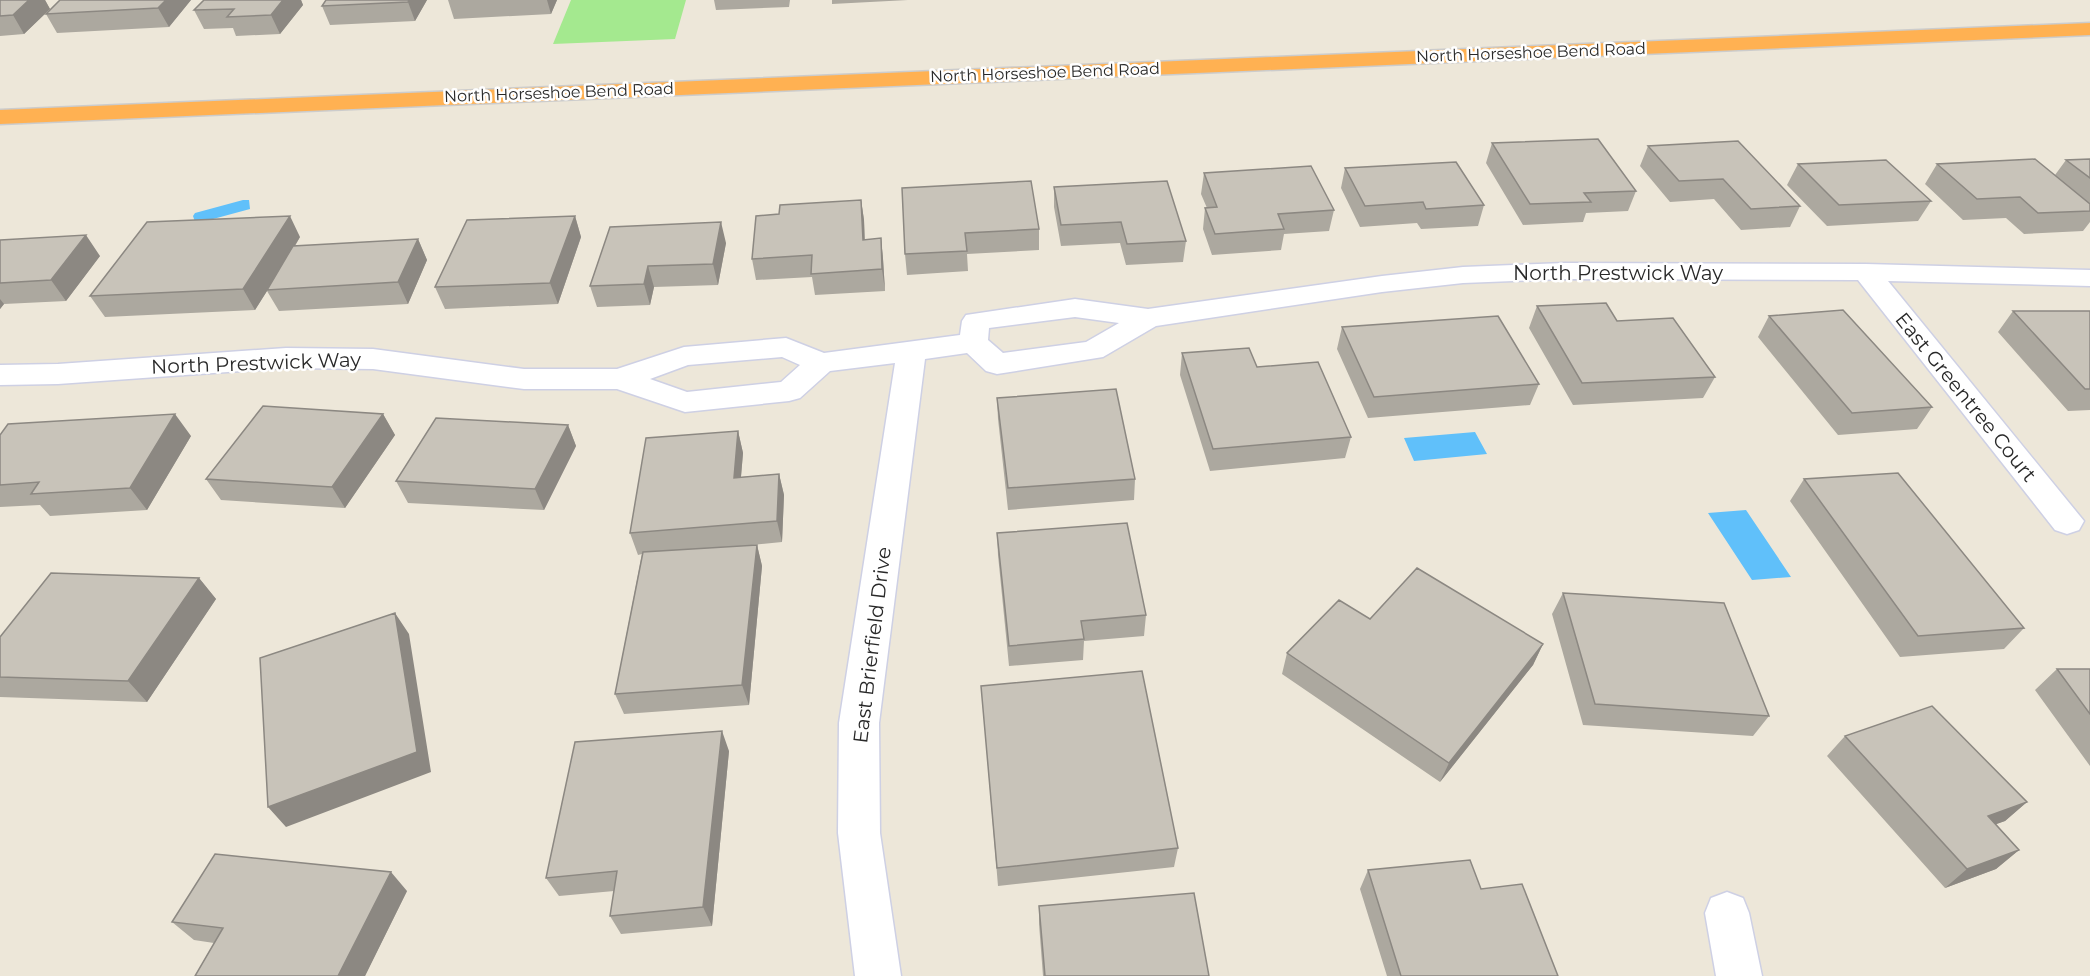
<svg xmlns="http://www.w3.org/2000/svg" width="2090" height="976" viewBox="0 0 2090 976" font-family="Montserrat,sans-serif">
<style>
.green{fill:#a4e98f}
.water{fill:#60c0fa}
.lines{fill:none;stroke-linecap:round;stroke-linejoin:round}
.street-casing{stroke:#ced0e4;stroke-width:3}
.highway-casing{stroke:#ccc;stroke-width:3}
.street{fill:#fff;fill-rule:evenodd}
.highway{fill:#ffb152;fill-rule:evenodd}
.wall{fill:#aca89f}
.shaded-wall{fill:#8c8882}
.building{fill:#c8c3b9;stroke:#8c8882;stroke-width:1.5}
.labels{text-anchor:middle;stroke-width:5;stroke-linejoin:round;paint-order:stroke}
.far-street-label{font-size:16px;fill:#292929;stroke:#fff}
.street-label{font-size:20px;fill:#292929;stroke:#fff}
</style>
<rect width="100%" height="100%" fill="#ede7d9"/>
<!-- green -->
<path class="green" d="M 571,0 L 686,0 L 675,39 L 553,44 Z"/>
<!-- water -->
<path class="water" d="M 243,200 L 249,200 L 250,209 L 202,222 L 195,222 L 193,216 L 195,213 Z
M 1475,432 L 1487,454 L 1414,461 L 1404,438 Z
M 1746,510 L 1791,577 L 1752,580 L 1708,513 Z"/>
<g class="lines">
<defs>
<path id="street" d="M 1565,263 L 1866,264 L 2090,270 L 2090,286 L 1888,281 L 2084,521 L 2079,530 L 2067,534 L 2055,530 L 1858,280 L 1565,279 L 1463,283 L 1382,292 L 1156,326 L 1103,357 L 997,374 L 986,371 L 967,353 L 925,359 L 879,723 L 880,833 L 901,976 L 855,976 L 838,833 L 839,723 L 895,363 L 830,371 L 800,398 L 789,401 L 685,412 L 617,389 L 524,389 L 373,369 L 286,368 L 58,384 L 0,385 L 0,365 L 58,364 L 286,348 L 373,349 L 524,369 L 617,369 L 684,347 L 786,338 L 824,353 L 960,335 L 962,321 L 966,315 L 1075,299 L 1148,309 L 1382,276 L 1463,267 ZM 1075,317 L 1119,323 L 1086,342 L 1003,353 L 988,340 L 989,328 ZM 782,357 L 800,365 L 781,382 L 687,392 L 650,379 L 688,365 Z
M 1727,892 L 1743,898 L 1749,913 L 1762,976 L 1716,976 L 1705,913 L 1711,898 Z"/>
<path id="highway" d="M 2090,23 L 2090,35 L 0,124 L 0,110 Z"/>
</defs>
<!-- street casing -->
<use href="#street" class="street-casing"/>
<!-- highway casing -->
<use href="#highway" class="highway-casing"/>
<!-- street -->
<use href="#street" class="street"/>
<!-- highway -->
<use href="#highway" class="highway"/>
</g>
<!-- wall -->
<path class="wall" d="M 0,0 L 45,0 L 50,9 L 24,34 L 0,36 Z
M 60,0 L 191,0 L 169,27 L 57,33 L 46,14 Z
M 204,0 L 301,0 L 303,5 L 280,34 L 236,36 L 233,28 L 204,29 L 194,10 Z
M 326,0 L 427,0 L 415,21 L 330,25 L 322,6 Z
M 448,0 L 557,0 L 551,14 L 454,19 Z
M 714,0 L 790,0 L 789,7 L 716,10 Z
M 832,0 L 908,0 L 832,4 Z
M 1492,143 L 1636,191 L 1628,211 L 1586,213 L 1583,222 L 1523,225 L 1486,163 Z
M 1648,146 L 1800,206 L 1790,227 L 1741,230 L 1714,199 L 1670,202 L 1640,166 Z
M 2090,159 L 2090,222 L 2083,231 L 2024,234 L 2006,218 L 1963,220 L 1925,184 L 1937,164 L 2055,175 L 2066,160 Z
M 1798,164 L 1931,201 L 1918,221 L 1827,226 L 1787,185 Z
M 1345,168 L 1484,205 L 1478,226 L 1421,229 L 1417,223 L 1360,227 L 1341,188 Z
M 1204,173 L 1334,210 L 1329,231 L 1284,234 L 1281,250 L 1212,255 L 1203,229 L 1205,208 L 1207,208 L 1201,194 Z
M 1054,187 L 1186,241 L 1183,262 L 1126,265 L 1120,243 L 1061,246 L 1054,207 Z
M 902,188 L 1039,229 L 1039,250 L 967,254 L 968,271 L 907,275 L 905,254 Z
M 861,200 L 864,220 L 865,240 L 881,238 L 883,259 L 885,291 L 815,295 L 812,277 L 756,280 L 752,259 L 779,214 Z
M 575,216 L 581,237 L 558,304 L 445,309 L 435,287 Z
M 610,227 L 726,243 L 718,285 L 654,287 L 650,305 L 597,307 L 590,286 Z
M 300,237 L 295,246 L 418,239 L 427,260 L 408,304 L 279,311 L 267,291 L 255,310 L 105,317 L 90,296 Z
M 0,240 L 100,256 L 66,301 L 4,304 L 0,309 Z
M 1537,306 L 1715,377 L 1703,398 L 1573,405 L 1529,328 Z
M 2013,311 L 2090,311 L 2090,410 L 2068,411 L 1998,332 Z
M 1769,316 L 1932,407 L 1917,429 L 1838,435 L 1758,337 Z
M 1342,327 L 1539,384 L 1530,405 L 1368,418 L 1337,349 Z
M 1182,353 L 1257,367 L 1351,437 L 1345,458 L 1210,471 L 1180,375 Z
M 997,398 L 1135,479 L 1134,500 L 1008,510 L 998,419 Z
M 383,414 L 395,435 L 345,508 L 221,500 L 206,479 Z
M 568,425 L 576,446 L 544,510 L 408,503 L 396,481 Z
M 738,431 L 743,453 L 741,477 L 779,474 L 784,495 L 782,542 L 742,546 L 757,545 L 762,566 L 749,705 L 624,714 L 615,694 L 642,554 L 638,555 L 630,533 Z
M 0,435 L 191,436 L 147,510 L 50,516 L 40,505 L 0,507 Z
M 1804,479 L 2024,628 L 2004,649 L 1900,657 L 1790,501 Z
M 997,533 L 1146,615 L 1144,636 L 1084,641 L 1083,660 L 1009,666 L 998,555 Z
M 199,578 L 216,599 L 147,702 L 0,697 L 0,637 Z
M 1563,593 L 1769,716 L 1753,736 L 1583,725 L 1552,614 Z
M 1370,619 L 1543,644 L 1533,665 L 1440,782 L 1282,674 L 1287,653 Z
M 2057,669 L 2090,669 L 2090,766 L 2035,690 Z
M 983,707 L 1178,848 L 1174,867 L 998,886 Z
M 1845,736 L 2027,802 L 2005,821 L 1996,824 L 2019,850 L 1996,869 L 1945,888 L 1827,756 Z
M 729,751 L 712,926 L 621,934 L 610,916 L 614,891 L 559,896 L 546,878 Z
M 1368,870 L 1481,889 L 1558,976 L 1387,976 L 1360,889 Z
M 407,891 L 365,976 L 195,976 L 214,943 L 194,940 L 172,922 Z
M 1039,906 L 1209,976 L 1043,976 L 1039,924 Z"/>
<!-- shaded-wall -->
<path class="shaded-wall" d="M 29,0 L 45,0 L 50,9 L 24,34 L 13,15 Z
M 166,0 L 191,0 L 169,27 L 158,8 Z
M 283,0 L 301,0 L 303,5 L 280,34 L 271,15 Z
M 409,0 L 427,0 L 415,21 L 408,2 Z
M 547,0 L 557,0 L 551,14 Z
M 861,200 L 864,220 L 865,261 L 863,240 Z
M 290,216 L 300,237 L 268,290 L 267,290 L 267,291 L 255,310 L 243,289 Z
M 575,216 L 581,237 L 558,304 L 550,283 Z
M 721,222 L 726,243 L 718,285 L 713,264 Z
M 86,235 L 100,256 L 66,301 L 51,280 Z
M 881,238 L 883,259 L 885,291 L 882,269 Z
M 418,239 L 427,260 L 408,304 L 398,282 Z
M 648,266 L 654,287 L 650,305 L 644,284 Z
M 0,299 L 4,304 L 0,309 Z
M 175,414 L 191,436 L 147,510 L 130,488 Z
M 383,414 L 395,435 L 345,508 L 332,487 Z
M 568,425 L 576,446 L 544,510 L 535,489 Z
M 738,431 L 743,453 L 739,499 L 734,478 Z
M 779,474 L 784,495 L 782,542 L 777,521 Z
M 757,545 L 762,566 L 749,705 L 742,685 Z
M 199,578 L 216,599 L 147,702 L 128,681 Z
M 395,613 L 409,634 L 431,772 L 286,827 L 268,807 Z
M 1543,644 L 1533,665 L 1440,782 L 1449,763 Z
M 722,731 L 729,751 L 712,926 L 703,907 Z
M 2027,802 L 2005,821 L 1966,835 L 1988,816 Z
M 2019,850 L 1996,869 L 1945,888 L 1967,869 Z
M 391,872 L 407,891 L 365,976 L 338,976 Z"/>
<!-- building -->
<path class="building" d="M 0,0 L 29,0 L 13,15 L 0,16 Z
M 60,0 L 166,0 L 158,8 L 46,14 Z
M 204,0 L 283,0 L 271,15 L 227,17 L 234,9 L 194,10 Z
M 326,0 L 409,0 L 408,2 L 322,6 Z
M 1598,139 L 1636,191 L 1584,193 L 1591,202 L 1530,204 L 1492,143 Z
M 1738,141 L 1800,206 L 1751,209 L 1723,179 L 1679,181 L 1648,146 Z
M 2035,159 L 2090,204 L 2090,211 L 2038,213 L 2020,197 L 1977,199 L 1937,164 Z
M 2090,159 L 2090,178 L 2066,160 Z
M 1886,160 L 1931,201 L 1839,205 L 1798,164 Z
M 1456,162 L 1484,205 L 1426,209 L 1423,202 L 1365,206 L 1345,168 Z
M 1311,166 L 1334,210 L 1278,214 L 1284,229 L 1215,234 L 1205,208 L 1217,207 L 1204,173 Z
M 1031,181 L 1039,229 L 965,233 L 967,251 L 905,254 L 902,188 Z
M 1167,181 L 1186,241 L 1127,244 L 1121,222 L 1061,225 L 1054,187 Z
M 861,200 L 863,240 L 881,238 L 882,269 L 811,274 L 812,255 L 752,259 L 756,216 L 779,214 L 780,205 Z
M 290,216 L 243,289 L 90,296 L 147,222 Z
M 575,216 L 550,283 L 435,287 L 467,220 Z
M 721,222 L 713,264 L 648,266 L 644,284 L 590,286 L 610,227 Z
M 86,235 L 51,280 L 0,283 L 0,240 Z
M 418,239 L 398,282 L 267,290 L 293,246 Z
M 1606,303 L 1617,321 L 1673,318 L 1715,377 L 1582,383 L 1537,306 Z
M 1843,310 L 1932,407 L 1852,413 L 1769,316 Z
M 2013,311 L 2090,311 L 2090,389 L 2085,389 Z
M 1498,316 L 1539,384 L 1374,397 L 1342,327 Z
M 1249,348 L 1257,367 L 1318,362 L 1351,437 L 1213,449 L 1182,353 Z
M 1116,389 L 1135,479 L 1008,488 L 997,398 Z
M 263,406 L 383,414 L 332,487 L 206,479 Z
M 175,414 L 130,488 L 31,494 L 39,482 L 0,485 L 0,435 L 8,424 Z
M 436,418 L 568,425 L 535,489 L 396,481 Z
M 738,431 L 734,478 L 779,474 L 777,521 L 630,533 L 646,438 Z
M 1898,473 L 2024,628 L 1918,636 L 1804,479 Z
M 1127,523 L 1146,615 L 1081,621 L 1084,639 L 1009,646 L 997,533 Z
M 757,545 L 742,685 L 615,694 L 643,552 Z
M 1417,568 L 1543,644 L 1449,763 L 1287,653 L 1339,600 L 1370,619 Z
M 51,573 L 199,578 L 128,681 L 0,677 L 0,637 Z
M 1563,593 L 1724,603 L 1769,716 L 1595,704 Z
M 395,613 L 417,752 L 268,807 L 260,658 Z
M 2057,669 L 2090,669 L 2090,714 Z
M 1142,671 L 1178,848 L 997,868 L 981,686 Z
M 1932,706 L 2027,802 L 1988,816 L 2019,850 L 1967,869 L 1845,736 Z
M 722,731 L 703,907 L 610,916 L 617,871 L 546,878 L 575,742 Z
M 215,854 L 391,872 L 338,976 L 195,976 L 223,928 L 172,922 Z
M 1470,860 L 1481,889 L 1522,884 L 1558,976 L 1401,976 L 1368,870 Z
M 1194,893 L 1209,976 L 1045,976 L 1039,906 Z"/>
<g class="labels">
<!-- far-street labels -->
<g class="far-street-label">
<text transform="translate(1531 52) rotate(-2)" y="6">North Horseshoe Bend Road</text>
<text transform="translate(1045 72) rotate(-2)" y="6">North Horseshoe Bend Road</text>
<text transform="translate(559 92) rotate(-2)" y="6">North Horseshoe Bend Road</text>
</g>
<!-- street labels -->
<g class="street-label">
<text x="1618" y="280">North Prestwick Way</text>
<text transform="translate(256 363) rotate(-2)" y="7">North Prestwick Way</text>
<text transform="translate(1966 397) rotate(51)" y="7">East Greentree Court</text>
<text transform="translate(872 645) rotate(-83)" y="7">East Brierfield Drive</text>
</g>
</g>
</svg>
